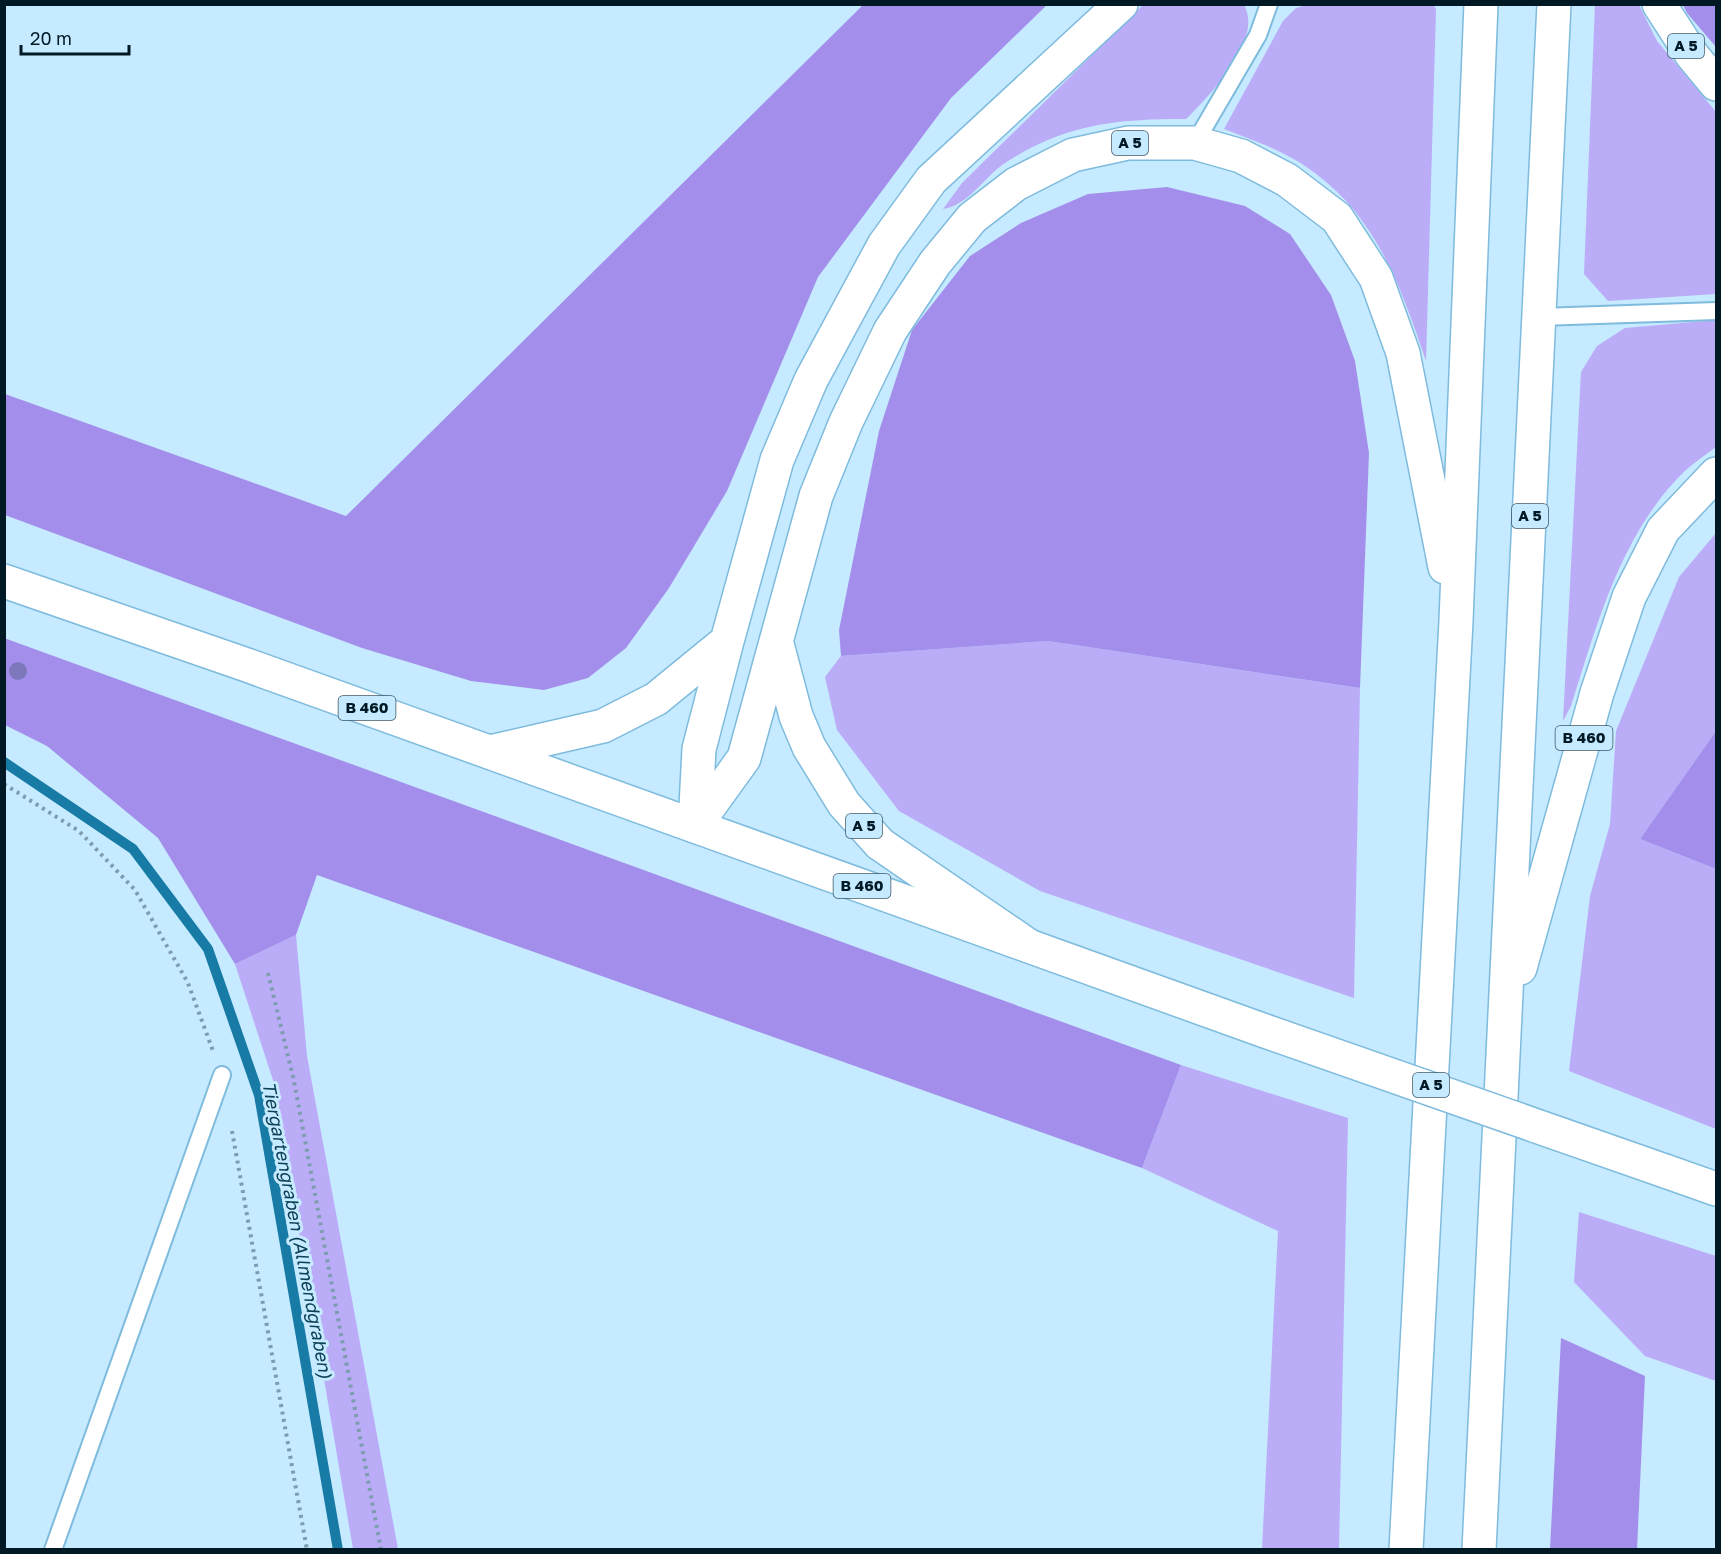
<svg xmlns="http://www.w3.org/2000/svg" width="1721" height="1554" viewBox="0 0 1721 1554" font-family="'Golos Text',sans-serif">
<style>
.green{fill:#bbacf8}
.forest{fill:#a38feb}
.lines{fill:none;stroke-linecap:round;stroke-linejoin:round}
.stream{stroke:#177ba5;stroke-width:10}
.service-casing{stroke:#7ebbdd;stroke-width:20}
.primary-casing{stroke:#7ebbdd;stroke-width:36}
.motorway-casing{stroke:#7ebbdd;stroke-width:36}
.path{stroke:#7d9cae;stroke-width:4;stroke-dasharray:3 4.5;stroke-linecap:butt}
.service{stroke:#fff;stroke-width:16}
.primary{stroke:#fff;stroke-width:33}
.motorway{stroke:#fff;stroke-width:33}
.primary-bridge-casing{stroke:#7ebbdd;stroke-width:36;stroke-linecap:butt}
.primary-bridge{stroke:#fff;stroke-width:33}
.tree{fill:#7d78bc}
.labels{text-anchor:middle;stroke-width:6;stroke-linejoin:round;paint-order:stroke}
.shield{fill:#c6eaff;stroke:#3c5866;stroke-width:1.5}
.shield-label{font-size:15px;font-weight:bold;fill:#011925}
.water-label{font-size:18px;font-style:italic;fill:#0c4056;stroke:#c6eaff}
</style>
<rect width="100%" height="100%" fill="#c6eaff"/>
<!-- green -->
<path class="green" d="M 1310,4 L 1433,4 L 1436,9 L 1426,361 C 1402,290 1378,220 1315,173 C 1288,152 1255,141 1224,129 L 1283,21 L 1296,8 Z
M 1143,5 L 1244,5 C 1264,40 1209,96 1186,119 C 1116,119 1065,124 1005,163 C 984,177 969,205 943,209 L 962,183 Z
M 1595,5 L 1639,5 L 1657,41 L 1716,112 L 1716,294 L 1608,301 L 1584,274 Z
M 1716,320 L 1716,447 C 1707,454 1696,461 1687,469 C 1622,530 1597,624 1571,706 L 1563,721 L 1581,372 L 1597,346 L 1625,328 Z
M 1716,533 L 1716,731 L 1640,839 L 1716,869 L 1716,1129 L 1569,1071 L 1590,896 L 1610,824 L 1616,731 L 1679,577 Z
M 1048,641 L 1360,688 L 1354,998 L 1040,891 L 899,811 L 837,730 L 825,677 L 841,656 Z
M 296,935 L 307,1056 L 398,1549 L 353,1549 L 273,1080 L 235,964 Z
M 1181,1065 L 1348,1118 L 1339,1549 L 1262,1549 L 1278,1231 L 1142,1168 Z
M 1579,1212 L 1716,1256 L 1716,1381 L 1645,1356 L 1574,1282 Z"/>
<!-- forest -->
<path class="forest" d="M 864,4 L 1047,5 L 951,98 L 818,277 L 727,491 L 669,588 L 626,648 L 588,678 L 544,690 L 471,681 L 362,648 L 5,515 L 5,394 L 346,516 Z
M 1683,5 L 1716,5 L 1716,47 L 1687,13 Z
M 1167,187 L 1245,206 L 1290,234 L 1331,295 L 1355,361 L 1369,453 L 1360,688 L 1048,641 L 841,656 L 839,630 L 879,431 L 912,330 L 970,256 L 1021,223 L 1088,194 Z
M 4,638 L 1181,1065 L 1142,1168 L 317,875 L 296,935 L 235,964 L 158,838 L 47,746 L 5,725 Z
M 1716,731 L 1716,869 L 1640,839 Z
M 1561,1338 L 1645,1376 L 1637,1549 L 1550,1549 Z"/>
<g class="lines">
<!-- stream -->
<path class="stream" d="M 4,762 L 133,849 L 208,949 L 259,1095 L 338,1550"/>
<defs>
<path id="service" d="M 1195,143 L 1258,35 L 1269,4
M 1540,317 L 1716,311
M 53,1550 L 222,1075"/>
<path id="primary" d="M 4,581 L 244,664 L 1265,1031
M 1665,1171 L 1716,1189"/>
<path id="motorway" d="M 1659,4 L 1692,55 L 1716,84
M 777,644 L 796,716 L 809,747 L 844,804 L 880,844 L 1029,946
M 490,752 L 603,726 L 656,699 L 727,641
M 695,826 L 744,758 L 816,496 L 846,422 L 890,331 L 935,263 L 972,218 L 1016,184 L 1073,155 L 1128,143 L 1195,143 L 1241,156 L 1287,180 L 1337,218 L 1376,278 L 1403,353 L 1445,567
M 695,826 L 699,749 L 727,641 L 777,460 L 811,380 L 884,245 L 931,180 L 1121,4
M 1520,968 L 1597,693 L 1629,597 L 1663,530 L 1716,474
M 1406,1550 L 1456,621 L 1481,4
M 1479,1550 L 1554,4"/>
</defs>
<!-- service casing -->
<use href="#service" class="service-casing"/>
<!-- primary casing -->
<use href="#primary" class="primary-casing"/>
<!-- motorway casing -->
<use href="#motorway" class="motorway-casing"/>
<!-- path -->
<path class="path" d="M 4,784 L 79,831 L 135,890 L 188,983 L 213,1051
M 268,973 L 294,1081 L 381,1550
M 232,1131 L 307,1550"/>
<!-- service -->
<use href="#service" class="service"/>
<!-- primary -->
<use href="#primary" class="primary"/>
<!-- motorway -->
<use href="#motorway" class="motorway"/>
<defs>
<path id="primary-bridge" d="M 1265,1031 L 1665,1171"/>
</defs>
<!-- primary-bridge casing -->
<use href="#primary-bridge" class="primary-bridge-casing"/>
<!-- primary-bridge -->
<use href="#primary-bridge" class="primary-bridge"/>
</g>
<!-- trees -->
<circle class="tree" cx="18" cy="671" r="9"/>
<g class="labels">
<!-- shield labels -->
<g class="shield">
<rect x="1668" y="34" width="36" height="24" rx="4.5"/>
<rect x="1112" y="131" width="36" height="24" rx="4.5"/>
<rect x="1512" y="504" width="36" height="24" rx="4.5"/>
<rect x="338.5" y="696" width="57" height="24" rx="4.5"/>
<rect x="1555.5" y="726" width="57" height="24" rx="4.5"/>
<rect x="846" y="814" width="36" height="24" rx="4.5"/>
<rect x="833.5" y="874" width="57" height="24" rx="4.5"/>
<rect x="1413" y="1073" width="36" height="24" rx="4.5"/>
</g>
<g class="shield-label">
<text x="1686" y="51">A 5</text>
<text x="1130" y="148">A 5</text>
<text x="1530" y="521">A 5</text>
<text x="367" y="713">B 460</text>
<text x="1584" y="743">B 460</text>
<text x="864" y="831">A 5</text>
<text x="862" y="891">B 460</text>
<text x="1431" y="1090">A 5</text>
</g>
<!-- water labels -->
<g class="water-label">
<text transform="translate(297 1230) rotate(79)" y="6">Tiergartengraben (Allmendgraben)</text>
</g>
</g>
<!-- border -->
<rect width="1721" height="1554" fill="none" stroke="#011925" stroke-width="12"/>
<!-- scale -->
<path d="M21 45v9h108v-9" fill="none" stroke="#011925" stroke-width="3"/>
<text x="30" y="45" font-size="18" fill="#011925" stroke="#c6eaff" stroke-width="4.5" paint-order="stroke">20 m</text>
</svg>
